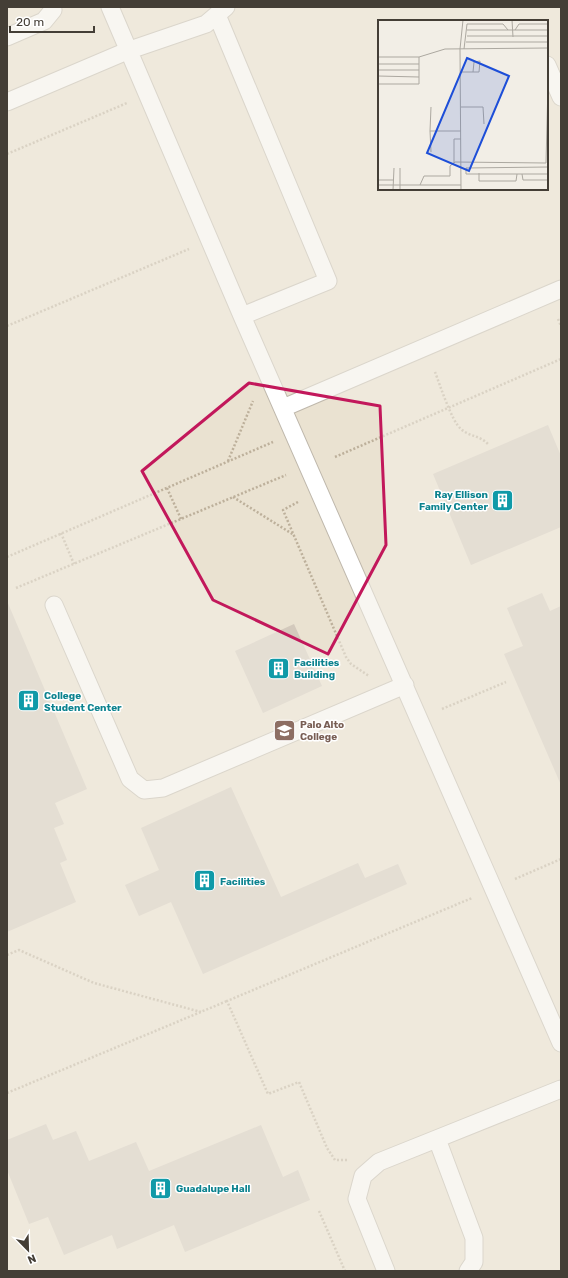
<svg xmlns="http://www.w3.org/2000/svg" width="568" height="1278" viewBox="0 0 568 1278" font-family="Rubik,sans-serif">
<style>
.education{fill:#eae2d1;fill-rule:evenodd}
.building{fill:#d3c9bc}
.lines{fill:none;stroke-linecap:round;stroke-linejoin:round}
.lane-casing{stroke:#bfb8ac;stroke-width:19}
.path{stroke:#bdb09b;stroke-width:2.5;stroke-dasharray:2 2;stroke-linecap:butt}
.lane{stroke:#fff;stroke-width:17}
.marked{fill:none;stroke:#c2185b;stroke-width:3;stroke-linejoin:round}
.labels{text-anchor:middle;stroke-width:3;stroke-linejoin:round;paint-order:stroke}
.culture-label{font-size:10px;font-weight:bold;fill:#0d838f;stroke:#fff;text-anchor:start}
.education-label{font-size:10px;font-weight:bold;fill:#785e54;stroke:#fff;text-anchor:start}
.inset-road{fill:none;stroke:#aca8a0;stroke-width:1}
.view{fill:#1d4ed8;fill-opacity:0.15;stroke:#1d4ed8;stroke-width:2}
.inset-edge{fill:none;stroke:#443e36;stroke-width:2}
</style>
<rect width="100%" height="100%" fill="#f2eee6"/>
<!-- education -->
<path class="education" d="M 7,7 L 561,7 L 561,1271 L 7,1271 ZM 379,21 L 547,21 L 547,189 L 379,189 Z"/>
<!-- building -->
<path class="building" d="M 548,425 L 561,456 L 561,527 L 471,565 L 433,474 Z
M 542,593 L 550,611 L 561,606 L 561,785 L 504,654 L 523,646 L 507,608 Z
M 7,601 L 87,789 L 55,803 L 64,824 L 54,828 L 67,860 L 60,863 L 76,902 L 7,932 Z
M 294,624 L 322,686 L 263,713 L 235,651 Z
M 231,787 L 281,897 L 358,863 L 365,878 L 398,864 L 407,884 L 203,974 L 171,902 L 139,916 L 125,885 L 159,870 L 141,828 Z
M 46,1124 L 53,1140 L 76,1131 L 89,1161 L 136,1142 L 149,1171 L 261,1125 L 283,1177 L 298,1170 L 310,1200 L 185,1252 L 174,1225 L 117,1249 L 112,1235 L 64,1255 L 48,1217 L 29,1224 L 7,1170 L 7,1140 Z"/>
<g class="lines">
<defs>
<path id="lane" d="M 110,7 L 242,316 L 561,1043
M 217,15 L 328,281 L 242,316
M 7,37 L 44,21 L 53,10 L 52,7
M 547,65 L 561,97
M 7,102 L 127,51 L 206,24 L 226,7
M 283,408 L 561,289
M 54,605 L 130,779 L 144,790 L 163,788 L 405,685
M 437,1139 L 474,1238 L 474,1262 L 468,1271
M 386,1271 L 357,1199 L 363,1176 L 379,1162 L 561,1089"/>
</defs>
<!-- lane casing -->
<use href="#lane" class="lane-casing"/>
<!-- path -->
<path class="path" d="M 7,154 L 127,103
M 558,319 L 561,326
M 7,326 L 189,249
M 435,372 C 440,385 452,422 461,429 C 470,437 479,435 488,444
M 335,457 L 561,359
M 228,461 L 253,401
M 167,488 L 181,519
M 233,497 L 294,535
M 298,502 L 283,510 L 346,657 L 351,664 L 369,676
M 61,533 L 74,564
M 7,557 L 273,442
M 16,588 L 286,475
M 442,709 L 506,682
M 515,879 L 561,859
M 7,955 L 19,950 L 94,983 L 201,1012
M 7,1093 L 227,1001
M 347,1160 L 335,1160 L 327,1148 L 299,1082 L 268,1094 L 227,1001 L 472,898
M 319,1211 L 345,1271"/>
<!-- lane -->
<use href="#lane" class="lane"/>
</g>
<!-- marked area -->
<path d="M0 0H568V1278H0ZM 249,383 L 380,406 L 386,545 L 328,654 L 213,600 L 142,471 Z" fill="#f2eee6" fill-opacity=".55" fill-rule="evenodd"/>
<path class="marked" d="M 249,383 L 380,406 L 386,545 L 328,654 L 213,600 L 142,471 Z"/>
<!-- icons -->
<defs>
<symbol id="building-square" viewBox="-11 -11 22 22"><rect x="-9" y="-9" width="18" height="18" rx="4" fill="#0f9aa8" stroke="#fff"/><path d="M-4-6H4V6H1V3H-1V6H-4ZM-2.5-4.3h1.7v1.8h-1.7ZM.8-4.3h1.7v1.8H.8ZM-2.5-1h1.7V.8h-1.7ZM.8-1h1.7V.8H.8Z" fill="#fff"/></symbol>
<symbol id="university-square" viewBox="-11 -11 22 22"><rect x="-9" y="-9" width="18" height="18" rx="4" fill="#8d6e63" stroke="#fff"/><path d="M0-5L7-2L0 1L-7-2ZM-4 1L0 2.5L4 1V4Q0 6-4 4Z" fill="#fff"/></symbol>
</defs>
<g fill-rule="evenodd">
<use href="#building-square" x="490" y="488" width="25" height="25"/>
<use href="#building-square" x="266" y="656" width="25" height="25"/>
<use href="#building-square" x="16" y="688" width="25" height="25"/>
<use href="#university-square" x="272" y="718" width="25" height="25"/>
<use href="#building-square" x="192" y="868" width="25" height="25"/>
<use href="#building-square" x="148" y="1176" width="25" height="25"/>
</g>
<g class="labels">
<!-- culture labels -->
<g class="culture-label">
<text x="488" y="498" text-anchor="end">Ray Ellison<tspan x="488" dy="12">Family Center</tspan></text>
<text x="294" y="666">Facilities<tspan x="294" dy="12">Building</tspan></text>
<text x="44" y="699">College<tspan x="44" dy="12">Student Center</tspan></text>
<text x="220" y="885">Facilities</text>
<text x="176" y="1192">Guadalupe Hall</text>
</g>
<!-- education labels -->
<g class="education-label">
<text x="300" y="728">Palo Alto<tspan x="300" dy="12">College</tspan></text>
</g>
</g>
<!-- overview -->
<g transform="translate(378 20)">
<rect width="170" height="170" fill="#f2eee6"/>
<path class="inset-road" d="M 134,0 L 135,17M 89,10 L 170,10M 137,10 L 141,4 L 170,4M 89,16 L 170,16M 88,22 L 170,22M 86,29 L 89,4 L 125,4 L 130,10M 0,37 L 41,37 L 67,29 L 170,28M 0,44 L 41,44M 0,50 L 41,50M 82,52 L 101,52 L 102,41 L 96,42 L 95,52M 0,56 L 41,57M 0,64 L 41,64 L 41,37M 83,87 L 105,87 L 106,104M 52,111 L 53,87M 53,132 L 52,111 L 83,111M 76,143 L 76,119 L 83,119M 101,153 L 101,161 L 138,161 L 139,154M 144,154 L 88,154 L 88,148 L 170,147M 0,160 L 16,160M 169,160 L 145,160 L 144,154 L 170,154M 0,165 L 83,165M 42,165 L 46,156 L 72,156 L 72,146 L 77,142 L 168,143 L 170,64M 15,170 L 16,148M 22,170 L 22,148M 83,170 L 82,29 L 85,0"/>
<path class="view" d="M 89,38 L 131,56 L 91,151 L 49,133 Z"/>
<rect width="170" height="170" class="inset-edge"/>
</g>
<!-- border -->
<rect width="568" height="1278" fill="none" stroke="#443e36" stroke-width="16"/>
<!-- north arrow -->
<g transform="translate(28 1250) rotate(157)" stroke="#ffffff" stroke-width="3" paint-order="stroke">
<path d="M0-3L7 15L0 10L-7 15Z" fill="#443e36"/>
<text y="-6" font-size="11" font-weight="bold" text-anchor="middle" fill="#443e36">N</text>
</g>
<!-- scale -->
<path d="M10 26v6h84v-6" fill="none" stroke="#443e36" stroke-width="2"/>
<text x="16" y="26" font-size="12" fill="#443e36" stroke="#ffffff" stroke-width="3" paint-order="stroke">20 m</text>
</svg>
